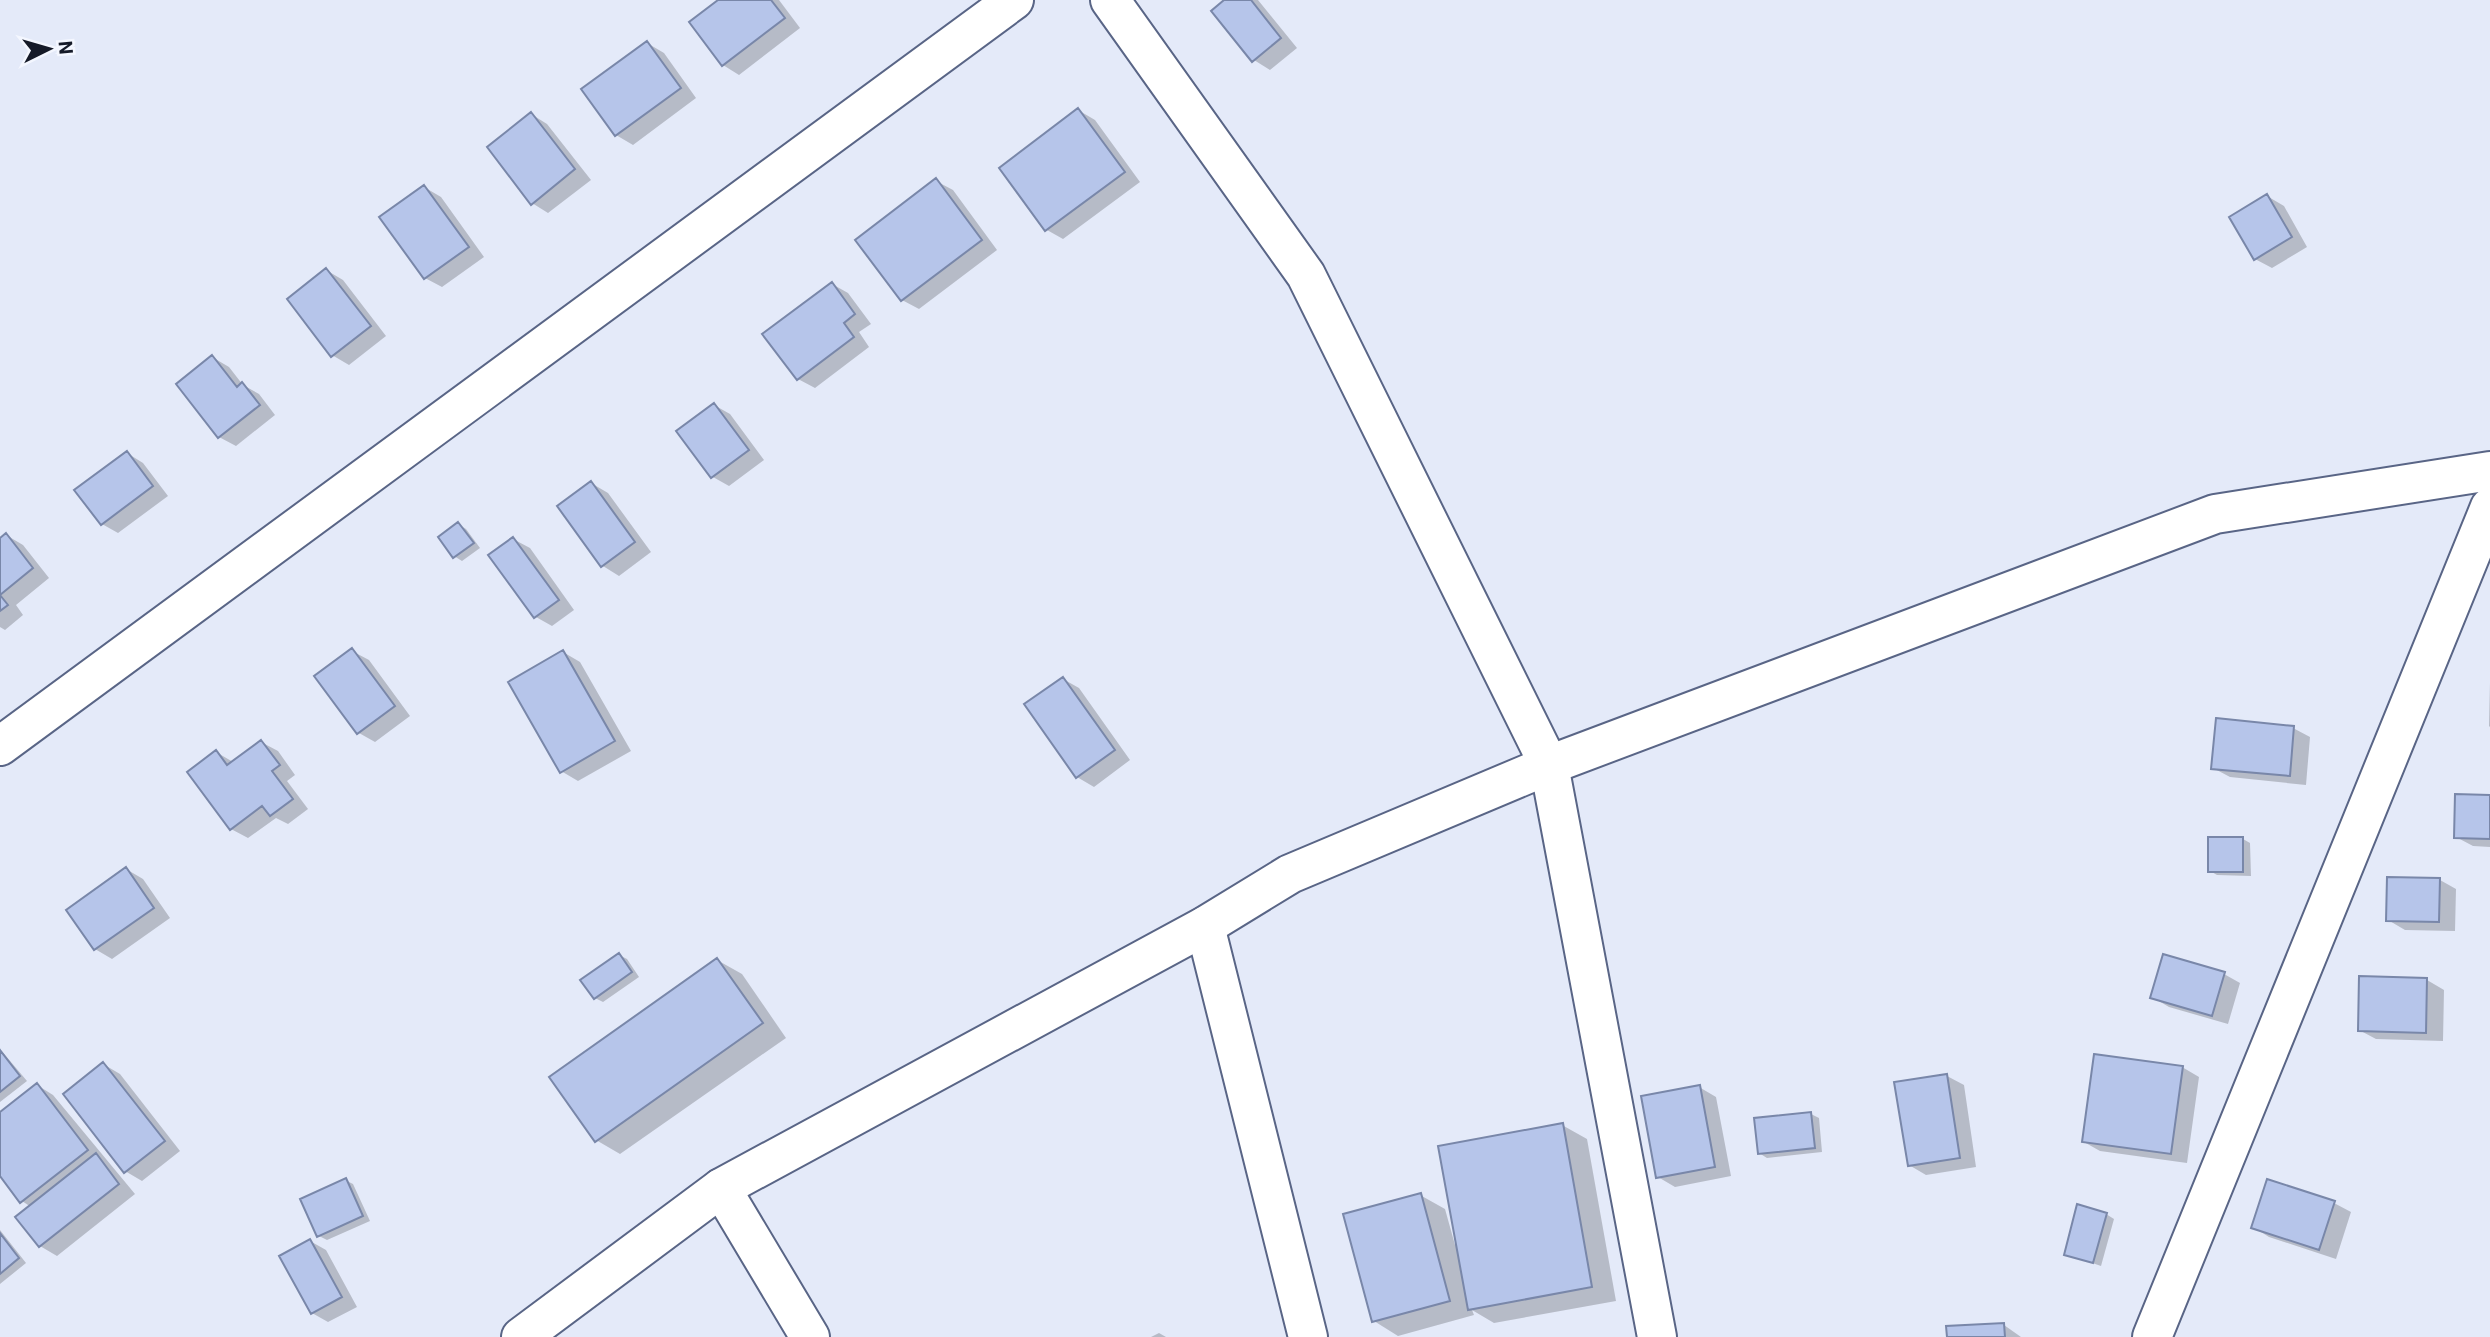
<svg xmlns="http://www.w3.org/2000/svg" width="2490" height="1337" viewBox="0 0 2490 1337" font-family="Roboto,sans-serif">
<style>
.shadow{fill:#0003}
.building{fill:#b6c5ea;stroke:#7987a9;stroke-width:2}
.lines{fill:none;stroke-linecap:round;stroke-linejoin:round}
.minor-casing{stroke:#596586;stroke-width:42}
.tertiary-casing{stroke:#596586;stroke-width:42}
.minor{stroke:#fff;stroke-width:38}
.tertiary{stroke:#fff;stroke-width:38}
</style>
<rect width="100%" height="100%" fill="#e4eaf9"/>
<!-- shadow -->
<path class="shadow" d="M 721,0 L 779,0 L 800,28 L 739,75 L 723,65 Z
M 1227,0 L 1258,0 L 1297,48 L 1270,70 L 1254,60 Z
M 647,43 L 664,53 L 696,98 L 633,145 L 616,135 Z
M 1078,110 L 1095,120 L 1140,182 L 1063,239 L 1047,230 Z
M 531,114 L 547,124 L 591,180 L 548,213 L 532,203 Z
M 936,181 L 953,190 L 997,250 L 919,309 L 902,300 Z
M 424,187 L 441,197 L 484,257 L 442,287 L 425,278 Z
M 2267,196 L 2284,206 L 2307,247 L 2272,268 L 2255,259 Z
M 326,270 L 343,280 L 386,336 L 349,365 L 332,355 Z
M 832,284 L 848,293 L 871,324 L 859,332 L 869,347 L 815,388 L 798,379 Z
M 212,357 L 229,367 L 243,385 L 259,394 L 275,415 L 236,446 L 219,437 Z
M 714,405 L 730,414 L 764,460 L 729,486 L 713,477 Z
M 127,453 L 143,463 L 168,496 L 118,533 L 102,524 Z
M 591,483 L 608,493 L 651,552 L 619,576 L 603,566 L 560,506 Z
M 458,524 L 466,529 L 480,548 L 462,561 L 454,556 Z
M 6,535 L 23,545 L 49,578 L 16,605 L 23,615 L 5,630 L 0,627 L 0,540 Z
M 513,539 L 530,548 L 574,610 L 552,626 L 536,617 Z
M 352,651 L 369,660 L 410,716 L 375,742 L 359,733 Z
M 563,652 L 580,662 L 631,751 L 578,781 L 561,771 Z
M 1063,679 L 1079,688 L 1130,760 L 1094,787 L 1077,777 Z
M 2490,682 L 2490,727 L 2489,726 Z
M 2293,728 L 2310,737 L 2306,785 L 2230,777 L 2213,768 Z
M 261,742 L 278,751 L 295,775 L 287,781 L 308,809 L 288,824 L 276,818 L 248,838 L 231,829 L 216,752 L 233,762 Z
M 2490,797 L 2490,847 L 2473,846 L 2456,837 Z
M 2243,839 L 2250,843 L 2251,876 L 2217,875 L 2210,871 Z
M 126,869 L 143,879 L 170,918 L 112,959 L 95,949 Z
M 2440,880 L 2456,889 L 2455,931 L 2405,930 L 2388,920 Z
M 619,955 L 627,959 L 639,977 L 603,1002 L 595,998 Z
M 717,960 L 742,974 L 786,1038 L 620,1154 L 596,1140 Z
M 2224,974 L 2240,983 L 2228,1024 L 2169,1007 L 2152,997 Z
M 2427,980 L 2444,990 L 2443,1041 L 2376,1039 L 2359,1030 Z
M 0,1049 L 27,1081 L 0,1102 Z
M 103,1064 L 120,1074 L 180,1151 L 142,1181 L 125,1171 Z
M 2182,1067 L 2199,1077 L 2187,1163 L 2100,1151 L 2084,1142 Z
M 1947,1076 L 1964,1085 L 1976,1167 L 1926,1175 L 1909,1165 Z
M 37,1085 L 53,1095 L 135,1194 L 57,1256 L 40,1246 L 31,1207 L 22,1201 L 0,1173 L 0,1114 Z
M 1699,1087 L 1716,1097 L 1731,1176 L 1675,1187 L 1658,1177 Z
M 1811,1114 L 1819,1118 L 1822,1152 L 1767,1158 L 1759,1153 Z
M 1562,1125 L 1587,1139 L 1616,1301 L 1494,1323 L 1472,1310 L 1474,1315 L 1398,1336 L 1374,1321 L 1420,1195 L 1445,1209 L 1455,1245 L 1458,1245 Z
M 345,1180 L 353,1184 L 370,1221 L 327,1240 L 319,1236 Z
M 2334,1203 L 2351,1212 L 2336,1259 L 2269,1237 L 2253,1227 Z
M 2106,1214 L 2114,1219 L 2101,1266 L 2066,1254 Z
M 0,1230 L 26,1263 L 0,1284 Z
M 310,1241 L 326,1250 L 357,1307 L 328,1322 L 312,1313 Z
M 2004,1325 L 2021,1337 L 1949,1337 Z
M 1159,1333 L 1166,1337 L 1151,1337 Z"/>
<!-- building -->
<path class="building" d="M 718,0 L 771,0 L 785,18 L 722,66 L 689,22 Z
M 1224,0 L 1251,0 L 1281,38 L 1252,62 L 1211,11 Z
M 647,41 L 681,88 L 615,136 L 581,89 Z
M 1078,108 L 1125,172 L 1045,231 L 999,168 Z
M 531,112 L 575,169 L 531,205 L 487,147 Z
M 936,178 L 982,240 L 901,301 L 855,240 Z
M 424,185 L 469,247 L 424,279 L 379,217 Z
M 2267,194 L 2292,237 L 2254,260 L 2229,217 Z
M 326,268 L 371,326 L 331,357 L 287,299 Z
M 832,282 L 855,314 L 844,323 L 854,337 L 797,380 L 762,334 Z
M 212,355 L 237,387 L 242,382 L 260,405 L 218,438 L 176,384 Z
M 714,403 L 749,450 L 711,478 L 676,431 Z
M 127,451 L 153,486 L 101,525 L 74,490 Z
M 591,481 L 635,542 L 601,567 L 557,506 Z
M 458,522 L 474,543 L 453,558 L 438,537 Z
M 6,533 L 33,568 L 0,595 L 8,605 L 0,611 L 0,538 Z
M 513,537 L 559,600 L 534,618 L 488,555 Z
M 352,648 L 395,706 L 357,734 L 314,676 Z
M 563,650 L 615,741 L 560,773 L 508,682 Z
M 1063,677 L 1115,750 L 1076,778 L 1024,704 Z
M 2216,718 L 2294,726 L 2290,776 L 2211,769 Z
M 261,740 L 280,765 L 272,771 L 293,799 L 270,816 L 262,806 L 230,830 L 187,772 L 216,750 L 227,765 Z
M 2455,794 L 2490,795 L 2490,839 L 2454,838 Z
M 2208,837 L 2243,837 L 2243,872 L 2208,872 Z
M 126,867 L 154,908 L 94,950 L 66,910 Z
M 2387,877 L 2440,878 L 2439,922 L 2386,921 Z
M 619,953 L 632,972 L 594,999 L 580,980 Z
M 2163,954 L 2225,972 L 2212,1016 L 2150,998 Z
M 717,958 L 763,1023 L 595,1142 L 549,1077 Z
M 2359,976 L 2427,978 L 2426,1033 L 2358,1031 Z
M 0,1050 L 20,1076 L 0,1092 Z
M 2094,1054 L 2183,1066 L 2171,1154 L 2082,1142 Z
M 103,1062 L 165,1141 L 124,1173 L 63,1094 Z
M 1947,1074 L 1960,1158 L 1908,1166 L 1894,1082 Z
M 37,1083 L 88,1150 L 20,1203 L 0,1176 L 0,1112 Z
M 1700,1085 L 1715,1167 L 1656,1178 L 1641,1096 Z
M 1811,1112 L 1815,1148 L 1758,1154 L 1754,1118 Z
M 1563,1123 L 1592,1287 L 1468,1310 L 1438,1146 Z
M 96,1153 L 119,1184 L 39,1247 L 15,1217 Z
M 346,1178 L 363,1216 L 317,1237 L 300,1199 Z
M 2267,1179 L 2335,1201 L 2319,1250 L 2251,1228 Z
M 1421,1193 L 1450,1301 L 1372,1322 L 1343,1214 Z
M 2077,1204 L 2107,1213 L 2093,1263 L 2064,1255 Z
M 0,1233 L 19,1258 L 0,1274 Z
M 310,1239 L 342,1297 L 311,1314 L 279,1256 Z
M 2004,1323 L 2005,1337 L 1947,1337 L 1946,1326 Z"/>
<g class="lines">
<defs>
<path id="minor" d="M 1110,0 L 1306,275 L 1549,765 L 1657,1337
M 0,746 L 1014,0
M 1205,926 L 1308,1337
M 721,1188 L 810,1337
M 2152,1337 L 2490,507"/>
<path id="tertiary" d="M 521,1337 L 721,1188 L 1205,926 L 1290,874 L 1549,765 L 2215,514 L 2490,471"/>
</defs>
<!-- minor casing -->
<use href="#minor" class="minor-casing"/>
<!-- tertiary casing -->
<use href="#tertiary" class="tertiary-casing"/>
<!-- minor -->
<use href="#minor" class="minor"/>
<!-- tertiary -->
<use href="#tertiary" class="tertiary"/>
</g>
<!-- north arrow -->
<g transform="translate(49 49) rotate(85)" stroke="#f4f7ff" stroke-width="5" paint-order="stroke">
<path d="M0-5L12 26L0 18L-12 26Z" fill="#151a28"/>
<text y="-10" font-size="19" font-weight="bold" text-anchor="middle" fill="#151a28">N</text>
</g>
</svg>
